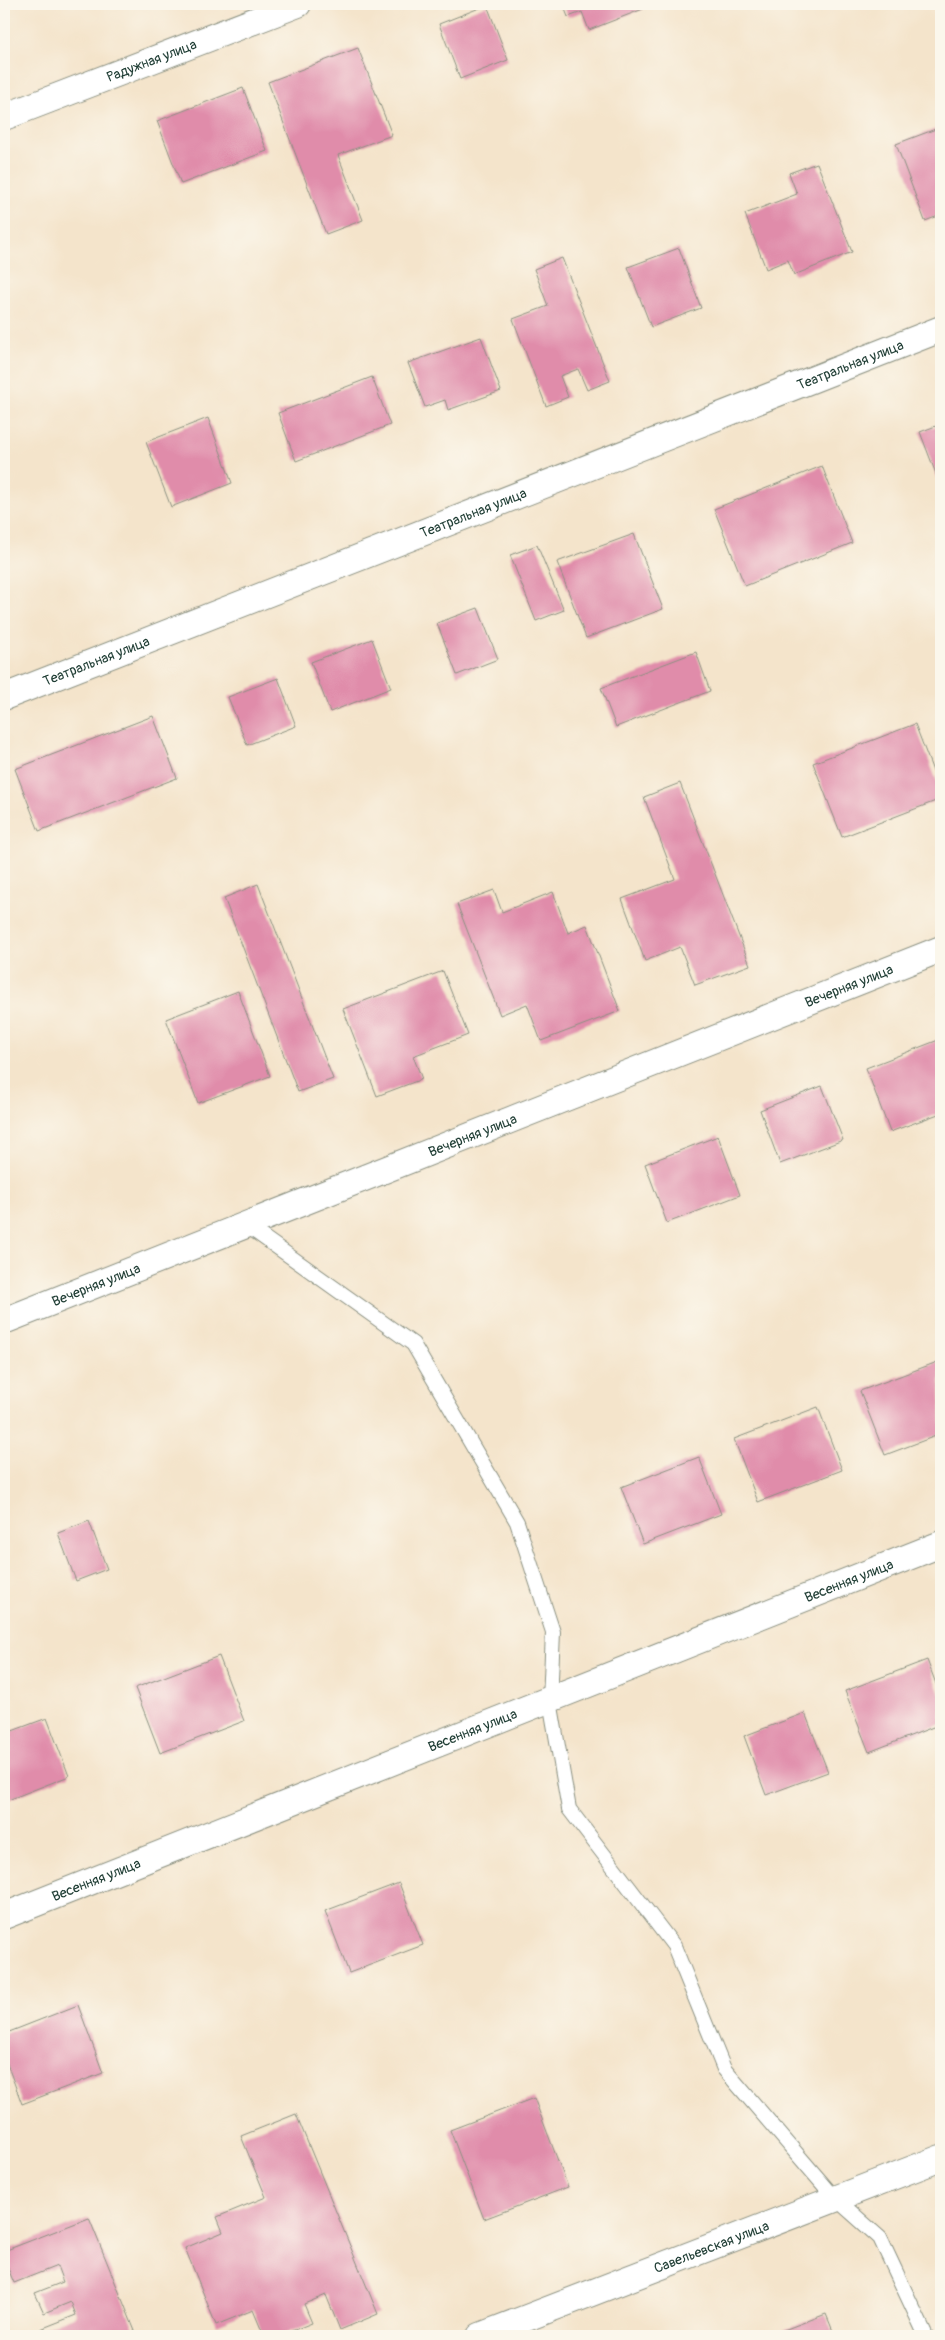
<svg xmlns="http://www.w3.org/2000/svg" width="945" height="2340" viewBox="0 0 945 2340" font-family="Pangolin,sans-serif">
<style>
.building{fill:#e08caa}
.lines{fill:none;stroke-linecap:round;stroke-linejoin:round}
.lane-casing{stroke:#8a9080;stroke-width:16}
.street-casing{stroke:#8a9080;stroke-width:28}
.lane{stroke:#fff;stroke-width:14}
.street{stroke:#fff;stroke-width:26}
.labels{text-anchor:middle;stroke-width:5;stroke-linejoin:round;paint-order:stroke}
.street-label{font-size:14px;fill:#1f3d34;stroke:#fbf7ec}
</style>
<rect width="100%" height="100%" fill="#fbf7ec"/>
<filter id="ink" filterUnits="userSpaceOnUse"><feTurbulence type="fractalNoise" baseFrequency=".02" numOctaves="2"/><feDisplacementMap in="SourceGraphic" scale="10" xChannelSelector="R" yChannelSelector="G"/><feConvolveMatrix kernelMatrix="1 2 1 2 8 2 1 2 1" color-interpolation-filters="sRGB"/></filter>
<filter id="wash" filterUnits="userSpaceOnUse"><feTurbulence type="fractalNoise" baseFrequency=".0096" numOctaves="4" result="noise"/><feDisplacementMap in="SourceGraphic" scale="20" xChannelSelector="R" yChannelSelector="G"/><feGaussianBlur stdDeviation="1.12" result="paint"/><feColorMatrix in="noise" values="0 0 0 0 0 0 0 0 0 0 0 0 0 0 0 0 0 1.4 0 .05"/><feComposite in="paint" operator="in"/></filter>
<g filter="url(#wash)">
<rect width="100%" height="100%" fill="#f4e4cb"/>
<g id="blocks">
<!-- building -->
<path class="building" d="M 563,4 L 641,4 L 643,9 L 589,30 L 582,12 L 568,17 Z
M 487,5 L 508,60 L 460,79 L 439,24 Z
M 358,48 L 392,135 L 338,155 L 363,220 L 326,234 L 268,82 Z
M 243,88 L 267,151 L 181,184 L 157,121 Z
M 941,127 L 941,215 L 925,221 L 896,144 Z
M 817,163 L 852,252 L 794,275 L 788,260 L 766,269 L 745,214 L 797,194 L 789,173 Z
M 679,248 L 701,308 L 651,327 L 628,267 Z
M 562,258 L 610,381 L 587,390 L 578,369 L 560,376 L 568,397 L 546,406 L 513,319 L 548,306 L 534,269 Z
M 481,337 L 501,391 L 448,410 L 445,400 L 425,407 L 408,363 Z
M 372,377 L 390,425 L 296,461 L 278,413 Z
M 208,418 L 232,483 L 171,507 L 146,442 Z
M 941,424 L 941,487 L 920,432 Z
M 822,466 L 852,543 L 745,586 L 714,509 Z
M 634,534 L 663,609 L 586,638 L 557,562 Z
M 537,545 L 564,610 L 536,621 L 510,555 Z
M 478,608 L 498,659 L 457,675 L 437,623 Z
M 372,639 L 391,688 L 330,712 L 311,662 Z
M 696,652 L 710,691 L 616,727 L 601,688 Z
M 278,678 L 296,726 L 247,745 L 228,697 Z
M 153,716 L 177,778 L 39,831 L 15,769 Z
M 915,724 L 941,792 L 941,799 L 842,837 L 813,763 Z
M 680,783 L 750,965 L 695,985 L 680,947 L 645,961 L 622,899 L 675,879 L 644,797 Z
M 258,884 L 333,1079 L 298,1092 L 224,898 Z
M 494,890 L 502,912 L 553,892 L 568,933 L 587,925 L 620,1011 L 541,1041 L 527,1004 L 500,1015 L 457,904 Z
M 443,971 L 468,1035 L 413,1056 L 422,1079 L 377,1096 L 343,1009 Z
M 238,991 L 270,1076 L 198,1103 L 166,1019 Z
M 941,1039 L 941,1113 L 890,1132 L 866,1068 Z
M 822,1086 L 843,1140 L 780,1164 L 760,1110 Z
M 718,1136 L 740,1195 L 667,1223 L 645,1164 Z
M 940,1361 L 941,1434 L 885,1455 L 860,1391 Z
M 818,1407 L 842,1470 L 758,1502 L 734,1439 Z
M 699,1457 L 721,1514 L 643,1544 L 621,1487 Z
M 89,1521 L 107,1569 L 76,1581 L 58,1533 Z
M 219,1656 L 244,1721 L 160,1753 L 135,1688 Z
M 927,1660 L 941,1697 L 941,1724 L 869,1752 L 845,1691 Z
M 805,1713 L 828,1772 L 766,1795 L 744,1736 Z
M 47,1718 L 69,1776 L 8,1800 L 4,1789 L 4,1734 Z
M 399,1883 L 423,1945 L 349,1973 L 325,1911 Z
M 78,2005 L 103,2073 L 22,2104 L 4,2056 L 4,2034 Z
M 534,2098 L 568,2187 L 484,2219 L 450,2130 Z
M 296,2114 L 378,2314 L 340,2330 L 326,2295 L 304,2304 L 312,2323 L 279,2336 L 264,2336 L 253,2310 L 216,2325 L 185,2248 L 223,2232 L 217,2217 L 266,2197 L 241,2136 Z
M 89,2218 L 137,2336 L 23,2336 L 76,2315 L 71,2302 L 44,2313 L 35,2293 L 63,2282 L 57,2266 L 14,2283 L 4,2259 L 4,2251 Z
M 826,2314 L 835,2336 L 768,2336 Z"/>
</g>
</g>
<g filter="url(#ink)">
<use href="#blocks" fill-opacity="0" stroke="#8a9080" stroke-width="1"/>
<g class="lines">
<defs>
<path id="lane" d="M 246,1225 L 413,1344 L 517,1522 L 553,1632 L 550,1701 L 569,1809 L 674,1946 L 724,2069 L 834,2197 L 880,2238 L 926,2336"/>
<g id="street">
<path id="s1" d="M 4,117 L 298,4"/>
<path id="s2" d="M 4,697 L 941,329"/>
<path id="s3" d="M 4,1321 L 941,949"/>
<path id="s4" d="M 4,1916 L 941,1544"/>
<path id="s5" d="M 480,2336 L 941,2158"/>
</g>
</defs>
<!-- lane casing -->
<use href="#lane" class="lane-casing"/>
<!-- street casing -->
<use href="#street" class="street-casing"/>
<!-- lane -->
<use href="#lane" class="lane"/>
<!-- street -->
<use href="#street" class="street"/>
</g>
</g>
<g class="labels">
<!-- street labels -->
<g class="street-label">
<text dy="5" stroke="none"><textPath href="#s1" startOffset="158">Радужная улица</textPath></text>
<text dy="5" stroke="none"><textPath href="#s2" startOffset="909">Театральная улица</textPath></text>
<text dy="5" stroke="none"><textPath href="#s2" startOffset="504">Театральная улица</textPath></text>
<text dy="5" stroke="none"><textPath href="#s2" startOffset="99">Театральная улица</textPath></text>
<text dy="5" stroke="none"><textPath href="#s3" startOffset="909">Вечерняя улица</textPath></text>
<text dy="5" stroke="none"><textPath href="#s3" startOffset="504">Вечерняя улица</textPath></text>
<text dy="5" stroke="none"><textPath href="#s3" startOffset="99">Вечерняя улица</textPath></text>
<text dy="5" stroke="none"><textPath href="#s4" startOffset="909">Весенняя улица</textPath></text>
<text dy="5" stroke="none"><textPath href="#s4" startOffset="504">Весенняя улица</textPath></text>
<text dy="5" stroke="none"><textPath href="#s4" startOffset="99">Весенняя улица</textPath></text>
<text dy="5" stroke="none"><textPath href="#s5" startOffset="248">Савельевская улица</textPath></text>
</g>
</g>
<!-- margin -->
<rect width="945" height="2340" fill="none" stroke="#fbf7ec" stroke-width="20"/>
</svg>
